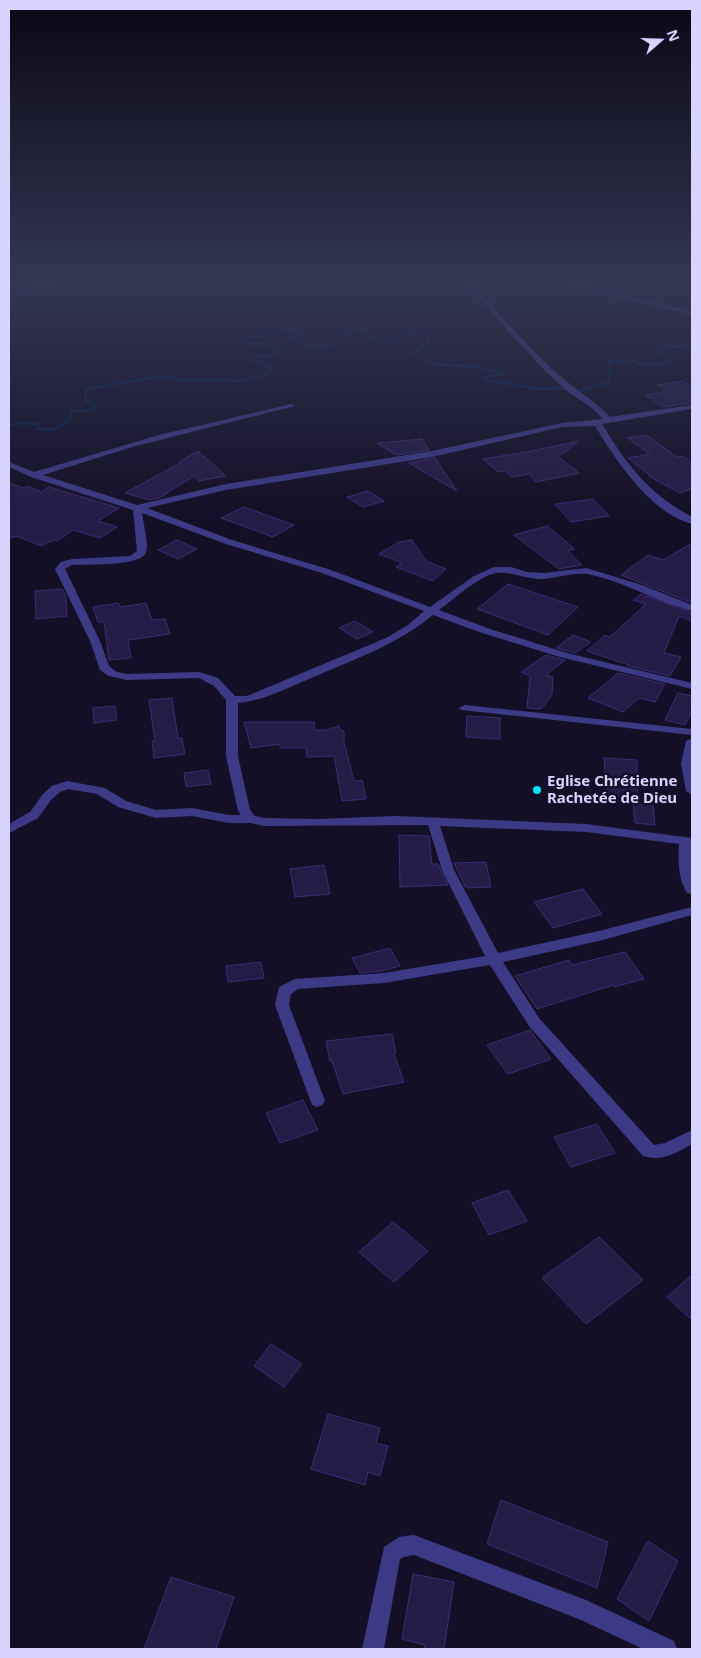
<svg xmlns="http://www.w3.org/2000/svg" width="701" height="1658" viewBox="0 0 701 1658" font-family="'Noto Sans',sans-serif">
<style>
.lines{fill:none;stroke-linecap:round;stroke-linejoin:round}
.stream{stroke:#0c2248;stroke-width:3}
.building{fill:#241b47;stroke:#3b2d73}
.minor{fill:#3d3a85;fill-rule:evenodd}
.poi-dot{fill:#00e5ff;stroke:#130f26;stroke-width:2}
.labels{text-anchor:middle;stroke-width:5;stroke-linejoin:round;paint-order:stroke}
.poi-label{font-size:15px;font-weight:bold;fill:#d9d4ff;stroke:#130f26;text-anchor:start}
</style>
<rect width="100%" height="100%" fill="#130f26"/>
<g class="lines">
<!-- stream -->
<path class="stream" d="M 9,425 L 20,423 L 39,424 L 37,429 L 52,430 L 70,420 L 72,411 L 88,411 L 95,407 L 85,399 L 87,389 L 163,376 L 176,380 L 238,381 L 267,375 L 272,370 L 270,368 L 251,359 L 258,355 L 274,356 L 279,349 L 276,345 L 253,344 L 239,339 C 259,336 278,331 298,329 L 301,332 L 291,338 L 304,340 L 302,344 L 313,347 L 333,345 L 339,335 L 361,328 L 369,329 L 372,337 L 383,345 C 402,340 407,324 428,338 L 428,342 L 412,354 L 431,364 L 479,367 L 503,374 L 484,378 L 489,381 L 540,389 L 562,388 L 577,392 L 608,382 L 611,373 L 608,362 L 633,360 L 641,365 L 668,363 L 669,358 L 660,352 L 661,347 L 692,346"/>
</g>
<!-- building -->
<path class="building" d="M 683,381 L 692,387 L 692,403 L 663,407 L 645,395 L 666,391 L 657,385 Z
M 647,435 L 677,457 L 683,456 L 692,464 L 692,489 L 680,493 L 654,479 L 628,458 L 650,454 L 628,438 Z
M 422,439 L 429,450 L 396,455 L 377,443 Z
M 579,441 L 558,457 L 579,473 L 536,482 L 529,474 L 512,477 L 505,471 L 498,472 L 483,459 L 527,452 Z
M 198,451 L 226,476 L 199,481 L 194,476 L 159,498 L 149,500 L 125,493 L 180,463 L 179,462 Z
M 435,458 L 457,491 L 409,463 Z
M 9,483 L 24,488 L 28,486 L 41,492 L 49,487 L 119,508 L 98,521 L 117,527 L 100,538 L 73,530 L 57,541 L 53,540 L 41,546 L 17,536 L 9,538 Z
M 368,491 L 384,501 L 363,507 L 347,497 Z
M 593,499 L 609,516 L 571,522 L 555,504 Z
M 244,507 L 294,525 L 273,537 L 221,518 Z
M 547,526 L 575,549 L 568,551 L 582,565 L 559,569 L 514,535 Z
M 177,540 L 197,549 L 178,559 L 158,550 Z
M 412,540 L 426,561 L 446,569 L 433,581 L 396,567 L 402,563 L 379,554 L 399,542 Z
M 692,543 L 692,603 L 621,575 L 648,555 L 663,560 Z
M 508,584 L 578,607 L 548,635 L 477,609 Z
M 62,589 L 66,596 L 67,616 L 36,619 L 35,591 Z
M 641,594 L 692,613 L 692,621 L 679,616 L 664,653 L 681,657 L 670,676 L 628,666 L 629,665 L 587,651 L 605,635 L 610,637 L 646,604 L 633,600 Z
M 118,603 L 120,607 L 146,603 L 152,620 L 165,619 L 170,634 L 128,640 L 131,658 L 109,660 L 104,622 L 98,622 L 93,607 Z
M 355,621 L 373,632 L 357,639 L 339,628 Z
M 573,635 L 591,642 L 575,653 L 556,648 Z
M 546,655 L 565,660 L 546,675 L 553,677 L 552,695 L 541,709 L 527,708 L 530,676 L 521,672 Z
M 618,673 L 665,684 L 655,702 L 639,698 L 623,712 L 588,698 Z
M 678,693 L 692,696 L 692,711 L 685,725 L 665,720 Z
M 172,698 L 178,738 L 182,738 L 185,754 L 154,758 L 152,741 L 155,741 L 149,700 Z
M 115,706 L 117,720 L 94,723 L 93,708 Z
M 467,716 L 500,718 L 500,739 L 466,737 Z
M 244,722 L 315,722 L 314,730 L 329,730 L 329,729 L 339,726 L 340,730 L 344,731 L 344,742 L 354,781 L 362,780 L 366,799 L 342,801 L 334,756 L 307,757 L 306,748 L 280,748 L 280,744 L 251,748 Z
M 604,758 L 637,760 L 637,799 L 607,797 Z
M 208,770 L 211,784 L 186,787 L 184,773 Z
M 633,804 L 653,805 L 655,825 L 635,823 Z
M 399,835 L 429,836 L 432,864 L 438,864 L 448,885 L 400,887 Z
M 486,862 L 491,887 L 466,888 L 454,863 Z
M 324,865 L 330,894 L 295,897 L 290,869 Z
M 583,889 L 602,914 L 553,928 L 534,902 Z
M 390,948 L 400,966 L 381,971 L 360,973 L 352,958 Z
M 625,952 L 644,979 L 614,987 L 613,985 L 537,1009 L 515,976 L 569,960 L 572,965 Z
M 261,962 L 264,978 L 228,982 L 226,966 Z
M 530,1030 L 551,1059 L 508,1074 L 487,1045 Z
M 392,1034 L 396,1053 L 394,1054 L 404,1082 L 343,1094 L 332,1061 L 330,1061 L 326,1041 Z
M 303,1100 L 318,1130 L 280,1143 L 266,1113 Z
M 597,1124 L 615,1153 L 571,1167 L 554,1137 Z
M 508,1190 L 527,1221 L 489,1235 L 472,1203 Z
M 393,1222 L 428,1251 L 394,1282 L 359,1252 Z
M 599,1237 L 643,1280 L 586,1324 L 542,1278 Z
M 692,1275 L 692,1320 L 667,1297 Z
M 271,1344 L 302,1364 L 284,1387 L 254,1366 Z
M 328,1414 L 380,1428 L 376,1443 L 388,1446 L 380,1476 L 368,1472 L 365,1485 L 311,1469 Z
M 501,1500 L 608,1542 L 597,1588 L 487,1544 Z
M 648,1541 L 678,1561 L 649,1621 L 617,1599 Z
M 413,1574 L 454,1582 L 444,1649 L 424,1649 L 425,1645 L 402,1639 Z
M 171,1577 L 234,1597 L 216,1649 L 144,1649 Z"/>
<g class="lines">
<!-- minor -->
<path class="minor" d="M 56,282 L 66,282 L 9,298 L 9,294 Z
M 465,282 L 471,282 C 498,312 524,343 553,370 C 572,387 593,399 610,417 L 692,405 L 692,409 L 602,424 C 627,465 649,494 692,517 L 692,524 C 650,513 616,460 595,426 L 562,427 L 432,457 L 226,490 L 147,508 L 232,540 L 328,569 L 430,607 L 474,576 L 494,567 L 511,567 L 527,572 L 544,573 L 586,568 L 642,585 L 692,605 L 692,611 C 656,602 624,581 587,574 C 572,572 554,579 538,579 C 524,578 510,571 496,573 C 479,576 454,599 439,610 L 490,629 L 567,653 L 692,683 L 692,689 L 560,657 L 482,633 L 433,615 C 398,644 355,659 314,677 C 289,687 264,701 238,703 L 238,756 L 250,810 L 255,816 L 264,818 L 318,819 L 396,816 L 586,824 L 692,838 L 692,894 L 687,893 C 678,878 678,861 679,844 L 586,832 L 440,826 L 454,870 L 498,953 L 599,931 L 692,907 L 692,915 L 599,941 L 503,962 L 539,1018 L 654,1145 L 665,1143 L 692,1130 L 692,1144 C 677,1153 661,1162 643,1156 L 529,1026 L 490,965 L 384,983 L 298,989 L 291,994 L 289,1005 L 325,1101 L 322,1105 L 317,1107 L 312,1105 L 275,1005 L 279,987 L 295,979 L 384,973 L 485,956 L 442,870 L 428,825 L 264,826 L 251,823 L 229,823 L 192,816 L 156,818 L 118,807 L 97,794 L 68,789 L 60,792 L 51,800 L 38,818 L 9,833 L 9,824 L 30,812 L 43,794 L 52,786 L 67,781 L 105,788 L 126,801 L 156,810 L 192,808 L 229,815 L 241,815 L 238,811 L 226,756 L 226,700 L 214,686 L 199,678 L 127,680 L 109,676 L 100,670 L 90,641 L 55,569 L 61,562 L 72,559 L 130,556 L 137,551 L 133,510 L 31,477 L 9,467 L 9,462 L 34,472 L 159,435 L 291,404 L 295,406 L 132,447 L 43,475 L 137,505 L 226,484 L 432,451 L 562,423 L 603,419 L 592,408 L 567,391 L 546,372 L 509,332 ZM 142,513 L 226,544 L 322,573 L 424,611 L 408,625 L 386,638 L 247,696 L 235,696 L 218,678 L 199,672 L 127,674 L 117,672 L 109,666 L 100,641 L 65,569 L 72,565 C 86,564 142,567 146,552 C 149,544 143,522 142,513 Z
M 555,282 L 566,282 L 692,311 L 692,315 Z
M 465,705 L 692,729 L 692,735 L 461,710 L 459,708 Z
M 692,738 L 692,795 L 686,791 L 681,763 L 686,741 Z
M 414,1535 L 586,1600 L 674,1641 L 677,1649 L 643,1649 L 581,1620 L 414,1555 L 404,1557 L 400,1559 L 384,1649 L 362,1649 L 384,1547 L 399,1537 Z"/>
</g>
<!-- sky -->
<linearGradient id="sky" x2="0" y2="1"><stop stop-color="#0a0815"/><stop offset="0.55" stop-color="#333752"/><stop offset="1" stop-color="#333752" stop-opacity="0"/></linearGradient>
<rect width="701" height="514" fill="url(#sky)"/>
<!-- markers -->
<circle class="poi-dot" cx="537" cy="790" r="5"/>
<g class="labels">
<!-- poi labels -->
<g class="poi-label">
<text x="547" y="786">Eglise Chrétienne<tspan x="547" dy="17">Rachetée de Dieu</tspan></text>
</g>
</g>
<!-- border -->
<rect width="701" height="1658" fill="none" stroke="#d9d4ff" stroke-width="20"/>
<!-- north arrow -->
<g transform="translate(661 40) rotate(70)" stroke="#130f26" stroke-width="4" paint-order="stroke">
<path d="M0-4L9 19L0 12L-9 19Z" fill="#d9d4ff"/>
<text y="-8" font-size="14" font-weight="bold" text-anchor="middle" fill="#d9d4ff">N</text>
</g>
</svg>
